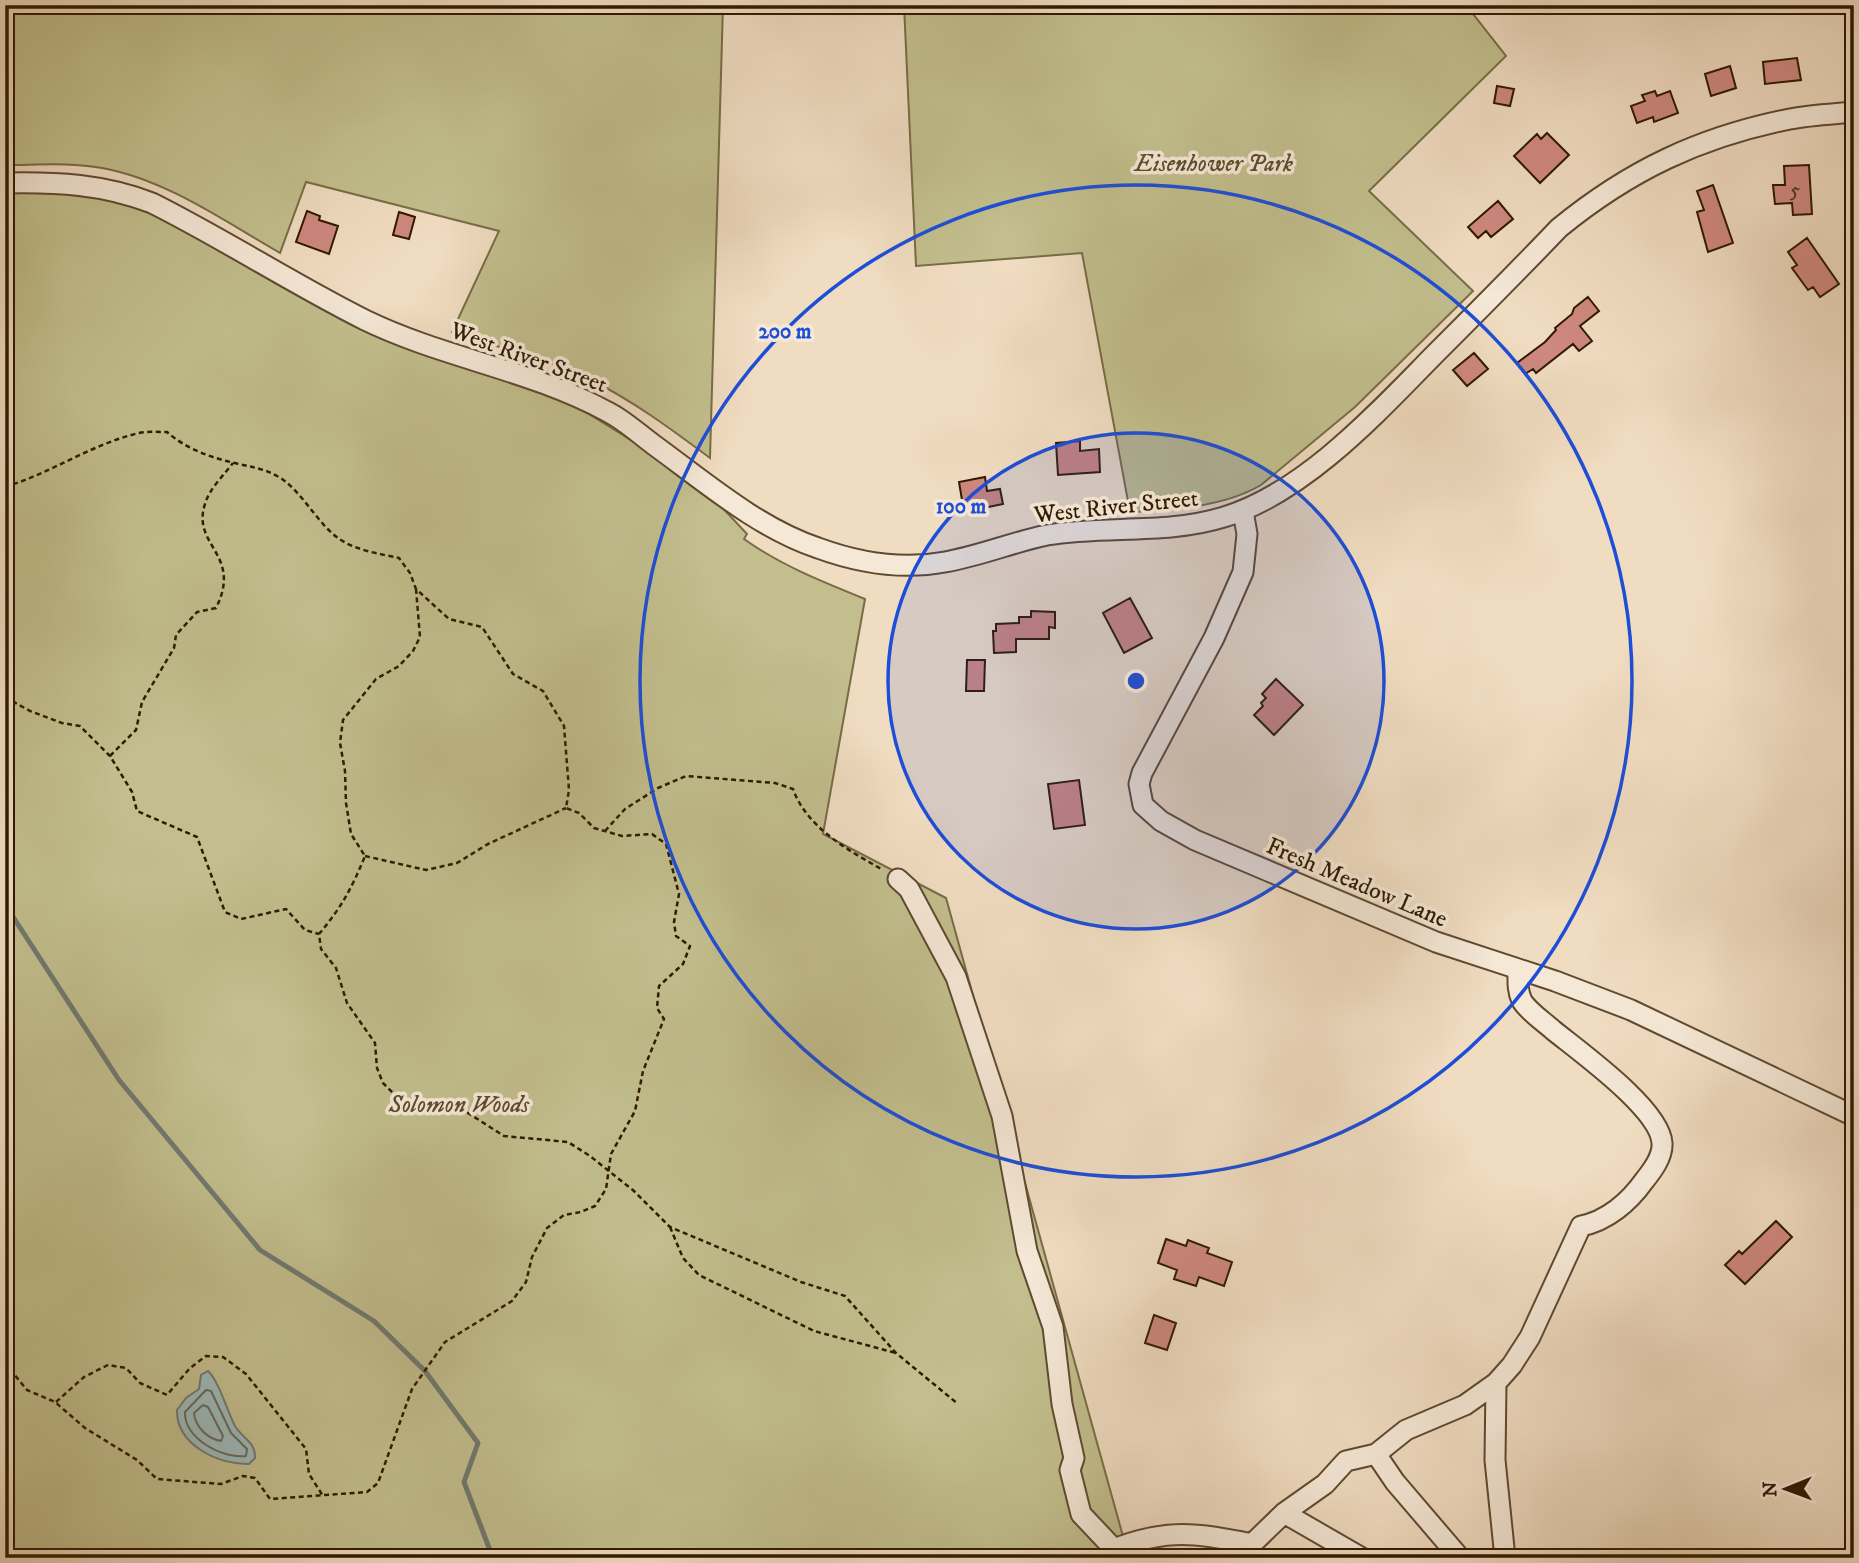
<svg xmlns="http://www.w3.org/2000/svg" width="1859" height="1563" viewBox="0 0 1859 1563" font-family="'IM FELL DW Pica',serif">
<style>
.green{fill:#c2be8d;stroke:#786c46;stroke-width:2}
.water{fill:#9dbabb;stroke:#717a70;stroke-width:2}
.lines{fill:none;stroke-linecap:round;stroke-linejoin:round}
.shore{stroke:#666a5e;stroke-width:2}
.stream{stroke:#717a70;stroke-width:5}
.building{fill:#ce887f;stroke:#2f1a00;stroke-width:2}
.minor-casing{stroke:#5f4a30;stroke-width:23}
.path{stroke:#2f1a00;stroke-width:2.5;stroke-dasharray:5 3.5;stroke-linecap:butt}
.minor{stroke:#f5e8d7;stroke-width:19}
.ring{fill:none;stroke:#1d4ed8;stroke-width:3.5}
.labels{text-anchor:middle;stroke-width:7;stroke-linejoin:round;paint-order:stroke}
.number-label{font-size:21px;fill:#573620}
.park-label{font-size:24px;font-style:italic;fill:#5b4b2a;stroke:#f5e8d7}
.street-label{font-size:24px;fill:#2f1a00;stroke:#f5e8d7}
.centre{fill:#1d4ed8;stroke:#f5e8d7;stroke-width:3.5}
.ring-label{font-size:21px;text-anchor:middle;font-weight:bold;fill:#1d4ed8;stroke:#f5e8d7;stroke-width:7;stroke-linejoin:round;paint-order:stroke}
</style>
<rect width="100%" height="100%" fill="#f0dcc1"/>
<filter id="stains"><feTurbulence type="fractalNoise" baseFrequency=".00286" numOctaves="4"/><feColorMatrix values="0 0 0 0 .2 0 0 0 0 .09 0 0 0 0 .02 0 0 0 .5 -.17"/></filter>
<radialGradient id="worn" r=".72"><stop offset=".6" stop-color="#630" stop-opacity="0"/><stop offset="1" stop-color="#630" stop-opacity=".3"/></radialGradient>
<!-- green -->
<path class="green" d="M 5,5 L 723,5 L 710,458 C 671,429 632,400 589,379 C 546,359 497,347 452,332 L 499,231 L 306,182 L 280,253 C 224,221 167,180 102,168 C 70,162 37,165 5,165 Z
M 904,5 L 1466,5 L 1506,56 L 1369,191 L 1473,291 L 1355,407 L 1261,485 C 1226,506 1170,511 1130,512 L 1082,253 L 916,266 Z
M 75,191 L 145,207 L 511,381 L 576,406 L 647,450 L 717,502 L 747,534 L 744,539 C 782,566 823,582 865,599 L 823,834 L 946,898 L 1129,1558 L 5,1558 L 5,192 Z"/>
<!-- water -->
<path class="water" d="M 208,1371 C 219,1381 227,1411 235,1426 C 242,1438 256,1442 255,1458 L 249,1464 C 219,1465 176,1445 177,1410 L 186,1398 L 199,1389 L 201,1375 Z"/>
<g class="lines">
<!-- shore -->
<path class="shore" d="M 206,1390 L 211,1391 L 231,1433 L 247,1449 L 246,1456 C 223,1459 184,1439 185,1412 Z
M 203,1405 L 208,1407 L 223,1436 L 221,1441 C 208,1439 195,1427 194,1413 Z"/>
<!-- stream -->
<path class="stream" d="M 6,906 L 119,1080 L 260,1250 L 374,1321 L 425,1371 L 478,1443 L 464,1482 L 491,1553 L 490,1558"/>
</g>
<!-- building -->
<path class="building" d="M 1797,58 L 1801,80 L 1765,84 L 1763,62 Z
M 1730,66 L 1736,88 L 1711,96 L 1705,74 Z
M 1497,86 L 1514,89 L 1510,106 L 1494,103 Z
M 1655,91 L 1657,96 L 1670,91 L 1678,113 L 1654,122 L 1653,117 L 1637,123 L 1631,106 L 1645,101 L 1642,95 Z
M 1547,133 L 1569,155 L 1540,183 L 1514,156 L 1537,134 L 1541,139 Z
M 1809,165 L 1812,214 L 1793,215 L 1792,203 L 1775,204 L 1773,185 L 1785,185 L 1784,166 Z
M 1713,185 L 1733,243 L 1708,252 L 1697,212 L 1704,210 L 1697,191 Z
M 1498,201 L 1513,219 L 1491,237 L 1486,231 L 1478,238 L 1468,227 Z
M 307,211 L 320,216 L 319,220 L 338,226 L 329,254 L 296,242 Z
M 399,212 L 415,217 L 409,239 L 393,235 Z
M 1807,238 L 1839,284 L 1820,297 L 1813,287 L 1808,290 L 1792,268 L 1797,265 L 1788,252 Z
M 1588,297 L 1599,311 L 1580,326 L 1592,341 L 1579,351 L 1573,344 L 1536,373 L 1533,369 L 1525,374 L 1517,363 L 1545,342 L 1556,330 L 1555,328 L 1572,314 L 1574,308 Z
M 1474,353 L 1488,369 L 1467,386 L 1453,370 Z
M 1080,441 L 1080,451 L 1099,449 L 1100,472 L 1058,475 L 1056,443 Z
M 985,477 L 987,491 L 1000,489 L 1003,504 L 964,512 L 959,482 Z
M 1130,598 L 1152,638 L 1124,653 L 1103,613 Z
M 1031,611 L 1055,612 L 1055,628 L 1049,627 L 1049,639 L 1016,639 L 1016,652 L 994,653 L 993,631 L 996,631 L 996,624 L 1019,623 L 1019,617 L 1031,617 Z
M 967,660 L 985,660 L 984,691 L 966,691 Z
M 1276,679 L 1303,705 L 1274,735 L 1254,715 L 1263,706 L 1261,703 L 1266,698 L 1262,694 Z
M 1079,780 L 1085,825 L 1054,829 L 1048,784 Z
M 1776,1221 L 1792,1237 L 1745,1284 L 1725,1265 L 1739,1251 L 1742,1254 Z
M 1166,1239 L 1186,1246 L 1188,1240 L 1209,1248 L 1207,1253 L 1232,1262 L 1224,1286 L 1199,1277 L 1196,1286 L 1174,1279 L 1177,1270 L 1158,1263 Z
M 1154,1315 L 1176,1323 L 1167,1350 L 1145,1343 Z"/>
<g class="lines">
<defs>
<path id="minor" d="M 5,183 C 57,182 103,184 152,203 C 224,239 293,284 365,320 C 443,358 531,370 608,412 C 624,420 639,434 654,445 C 705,482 758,528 818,548 C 859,563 902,570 945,562 C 980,556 1013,542 1047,535 C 1106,525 1166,535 1224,517 C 1304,493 1377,413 1434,355 C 1476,313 1518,271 1559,228 C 1630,170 1700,137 1790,119 C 1810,115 1833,114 1854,112
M 1243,511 L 1247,534 L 1243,572 L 1214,638 L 1142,773 L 1139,784 L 1143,805 L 1161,821 L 1195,840 L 1436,942 L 1555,981 L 1631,1010 L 1854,1116
M 898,879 L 909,889 L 956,977 L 1002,1116 L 1027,1251 L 1053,1327 L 1062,1404 L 1074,1458 L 1070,1470 L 1081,1514 L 1114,1549 L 1113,1558
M 1496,1383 L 1495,1460 L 1505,1558
M 1376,1454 L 1395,1482 L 1460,1558
M 1284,1513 L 1362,1558
M 1114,1549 C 1167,1528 1197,1533 1252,1544
M 1247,1558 L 1252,1544 L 1284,1513 L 1325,1484 L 1346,1461 L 1376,1454 L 1406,1430 L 1465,1405 L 1496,1383 L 1512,1365 L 1530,1337 L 1581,1226 C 1607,1221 1629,1202 1644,1181 C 1652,1171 1663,1157 1662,1143 C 1660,1109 1580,1052 1553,1030 C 1543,1021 1529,1012 1522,1001 C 1517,990 1518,981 1518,969"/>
</defs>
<!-- minor casing -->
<use href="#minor" class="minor-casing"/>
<!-- path -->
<path class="path" d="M 5,487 C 51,473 92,444 139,433 C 148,431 158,432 167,432 C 185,448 211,458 235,463 C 250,467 263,468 277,476 C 300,488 316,522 338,538 C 354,550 380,554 399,558 L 410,573 L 416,589 L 449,619 L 482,627 L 513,674 L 543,691 L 564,726 L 569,790 L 566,808 L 579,813 L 594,828 L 622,836 L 652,834 L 666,844 L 679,894 L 674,922 L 676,936 L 690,946 L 683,964 L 659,986 L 657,1008 L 664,1019 L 643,1071 L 635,1111 L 611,1154 L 606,1189 L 595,1206 L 581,1212 L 564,1215 L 547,1228 L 532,1257 L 526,1282 L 512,1301 L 445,1342 L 412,1389 L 378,1483 L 367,1492 L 270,1499 L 255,1478 L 243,1476 L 221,1484 L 157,1479 L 137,1460 L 85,1428 L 55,1402 L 27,1390 L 5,1363
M 416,589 L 420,637 L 413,651 L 399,666 L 376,679 L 343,720 L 340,743 L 345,771 L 346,803 L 351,834 L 365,856 C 352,888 341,908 319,934 L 321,949 L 336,968 L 347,1003 L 375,1043 L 377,1068 L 383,1083 L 400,1100 L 419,1107 L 449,1109 L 468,1113 L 504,1136 L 568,1142 L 590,1156 L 634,1191 L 670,1227 L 801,1282 L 845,1296 L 896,1353 L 958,1404
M 5,697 L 30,711 L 62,723 L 80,726 L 110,756 L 132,792 L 137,811 L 197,837 L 225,912 L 241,919 L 286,909 L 305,930 L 319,934
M 110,756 L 136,730 L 142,702 L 174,648 L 176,635 L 197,612 L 216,608 C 243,554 191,546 205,504 C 209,489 224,475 233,463
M 605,831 L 625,809 L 658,788 L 686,776 L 775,783 L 793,789 C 807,828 848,850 883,870
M 365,856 L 426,870 L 457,863 L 488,844 L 566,808
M 670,1227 L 683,1258 L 699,1275 L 814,1331 L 896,1353
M 56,1402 L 84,1377 L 108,1365 L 126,1368 L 140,1383 L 167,1395 L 190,1368 L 206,1356 L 223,1357 L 246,1374 L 306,1449 L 309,1474 L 323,1496"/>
<!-- minor -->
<use href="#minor" class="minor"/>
</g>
<!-- distance rings -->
<circle cx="1136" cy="681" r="248" fill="#1d4ed8" fill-opacity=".12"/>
<g class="ring">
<circle cx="1136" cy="681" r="248"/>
<circle cx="1136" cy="681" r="496"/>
</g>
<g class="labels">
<!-- number labels -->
<g class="number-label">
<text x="1795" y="197">5</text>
</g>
<!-- park labels -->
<g class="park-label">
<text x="1214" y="171">Eisenhower Park</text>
<text x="459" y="1112">Solomon Woods</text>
</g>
<!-- street labels -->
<g class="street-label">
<text transform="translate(529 357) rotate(20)" y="8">West River Street</text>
<text transform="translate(1116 506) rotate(-6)" y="8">West River Street</text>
<text transform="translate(1357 882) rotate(23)" y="8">Fresh Meadow Lane</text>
</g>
</g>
<circle cx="1136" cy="681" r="10" class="centre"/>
<g class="ring-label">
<text x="785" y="338">200 m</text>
<text x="961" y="513">100 m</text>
</g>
<!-- margin -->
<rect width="1859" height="1563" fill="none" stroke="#f0dcc1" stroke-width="28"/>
<rect x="7" y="7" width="1845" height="1549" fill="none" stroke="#2f1a00" stroke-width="3.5"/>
<rect x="14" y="14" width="1831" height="1535" fill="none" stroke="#2f1a00" stroke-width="2"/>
<!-- north arrow -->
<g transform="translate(1786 1489) rotate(269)" stroke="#f5e8d7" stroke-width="5" paint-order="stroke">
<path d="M0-5L12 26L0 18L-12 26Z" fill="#2f1a00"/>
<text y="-10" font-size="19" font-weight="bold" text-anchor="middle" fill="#2f1a00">N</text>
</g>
<rect width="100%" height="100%" filter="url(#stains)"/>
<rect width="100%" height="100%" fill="url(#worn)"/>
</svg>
